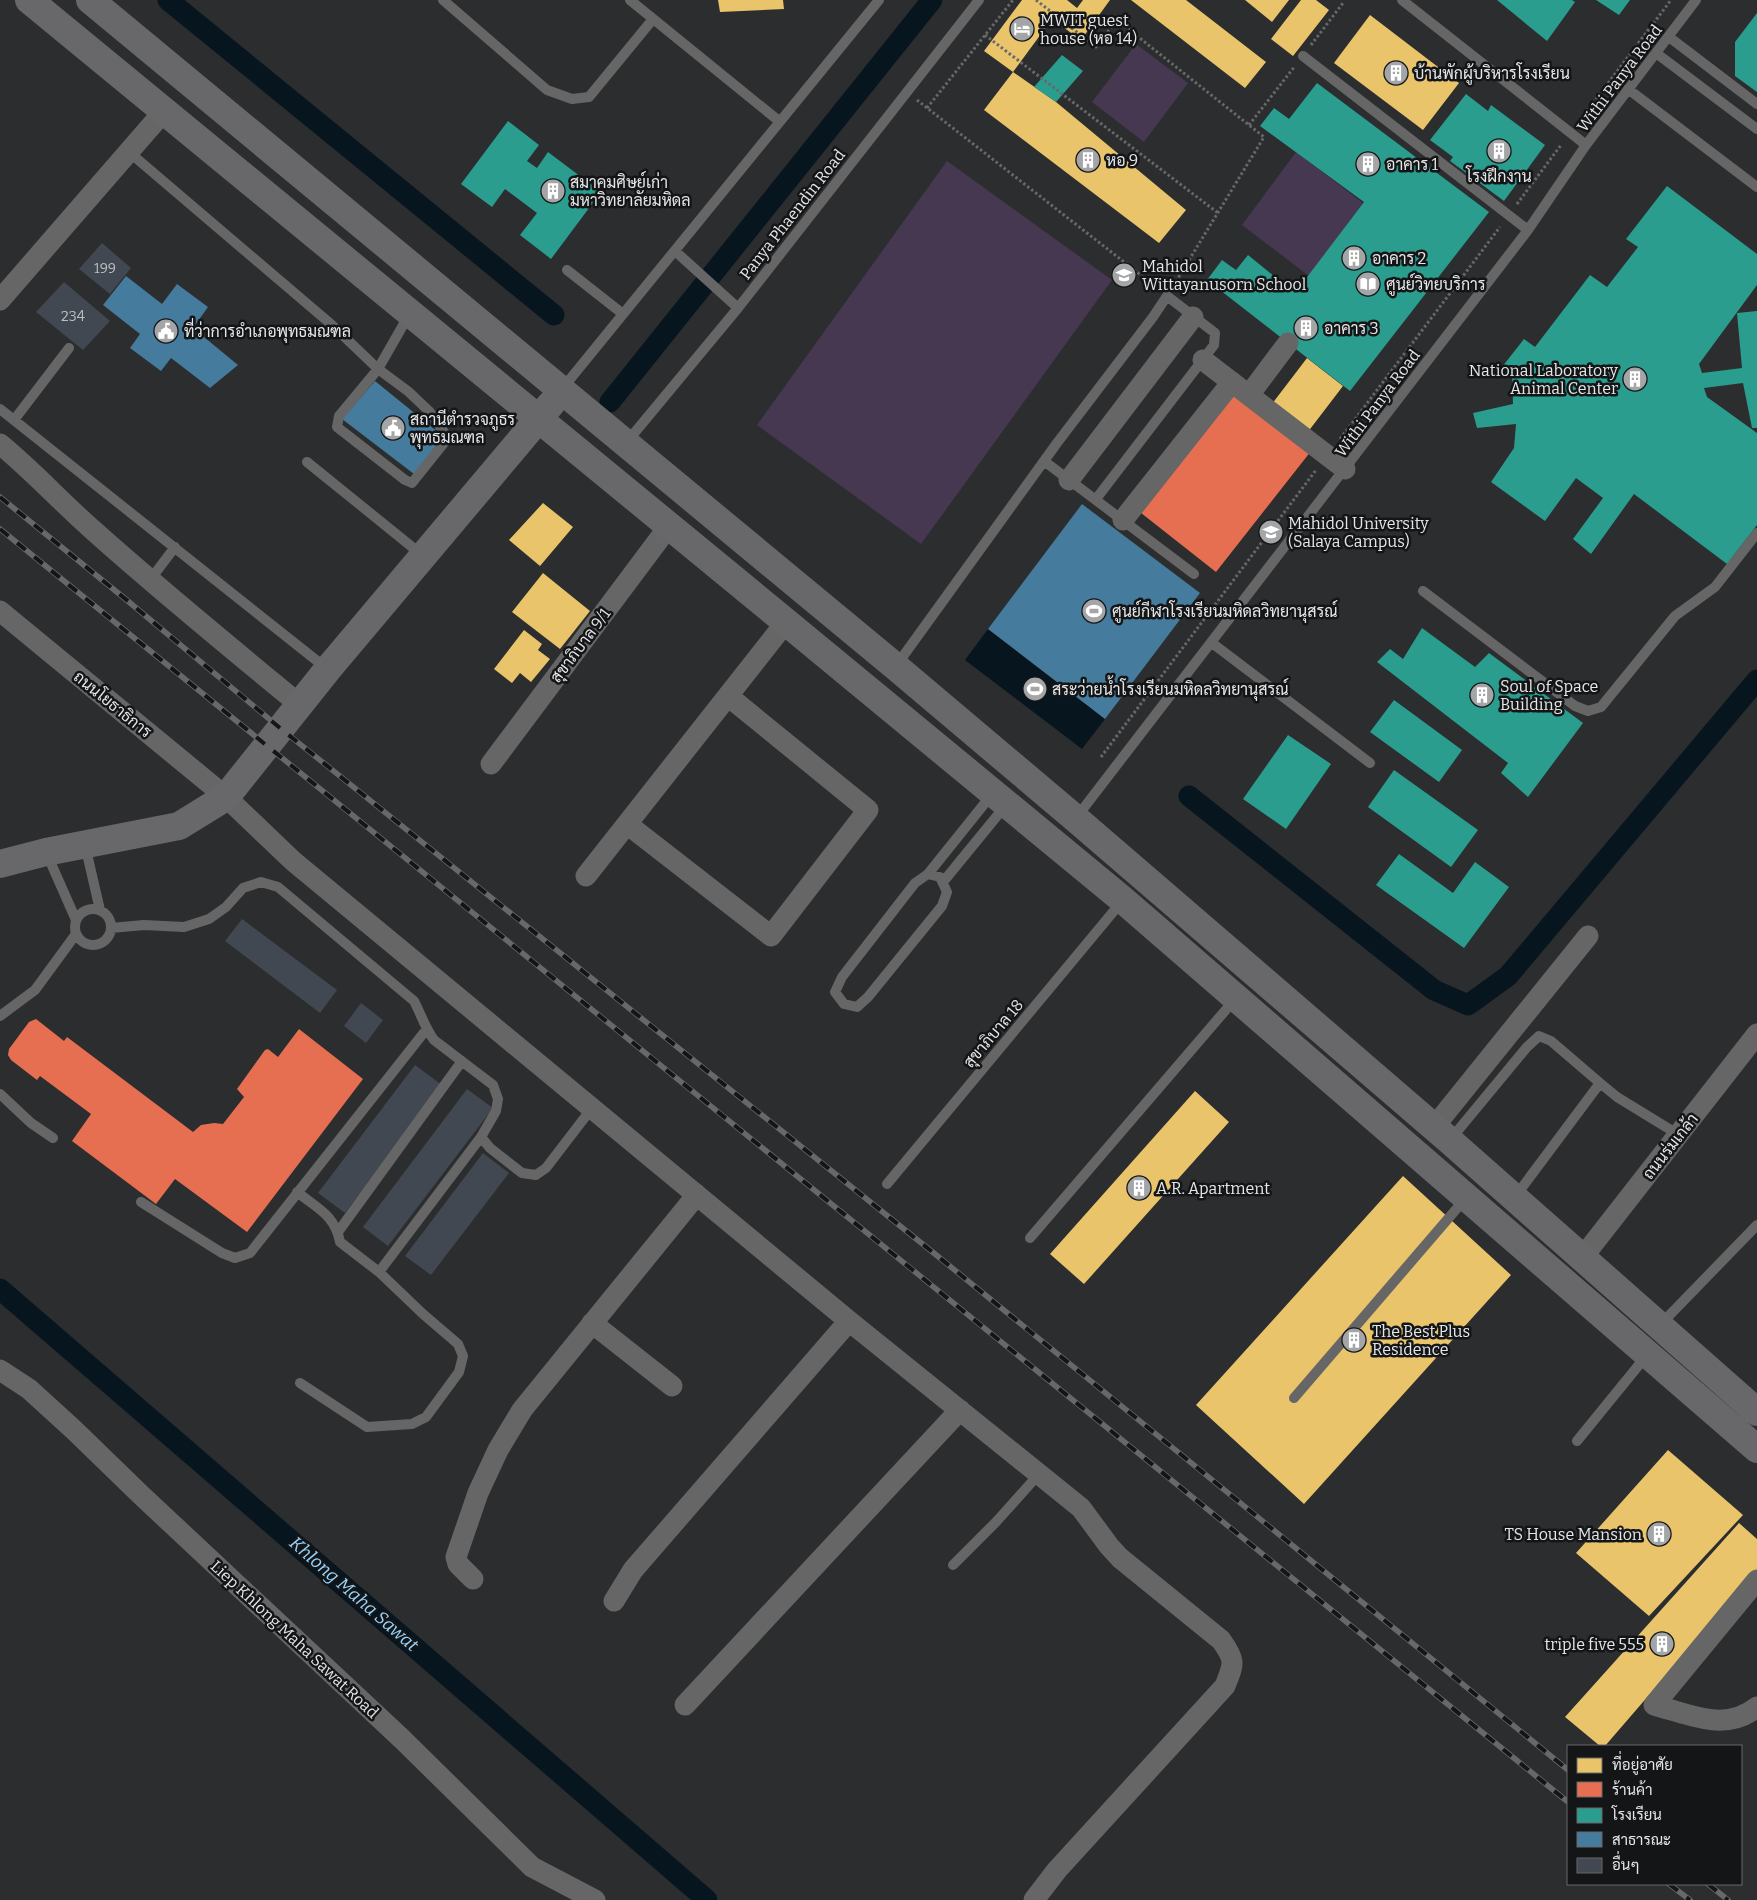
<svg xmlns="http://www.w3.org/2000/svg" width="1757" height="1900" viewBox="0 0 1757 1900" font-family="Bitter,Sarabun,serif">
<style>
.green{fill:#463851}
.water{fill:#07151f}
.homes{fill:#e9c46a}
.shops{fill:#e76f51}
.schools{fill:#2a9d8f}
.public{fill:#457b9d}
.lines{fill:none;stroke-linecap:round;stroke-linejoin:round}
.canal{stroke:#07151f;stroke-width:21}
.building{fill:#414851}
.path{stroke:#686868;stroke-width:3;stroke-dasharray:2.5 2.5;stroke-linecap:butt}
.lane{stroke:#666;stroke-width:10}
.street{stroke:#666;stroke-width:21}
.secondary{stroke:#68686a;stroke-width:28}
.rail-casing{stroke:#68686a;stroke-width:5.5}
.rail{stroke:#141517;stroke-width:4;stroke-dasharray:11;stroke-linecap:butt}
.labels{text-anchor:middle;stroke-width:5;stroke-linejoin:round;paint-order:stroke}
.number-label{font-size:14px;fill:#bcbec2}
.poi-label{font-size:16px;fill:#e5e6e8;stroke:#141517;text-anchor:start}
.street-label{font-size:16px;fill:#e5e6e8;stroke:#141517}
.water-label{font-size:18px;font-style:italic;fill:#96d6fe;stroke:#141517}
</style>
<rect width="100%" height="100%" fill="#2c2d2f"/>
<!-- green -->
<path class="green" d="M 1136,44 L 1188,83 L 1144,142 L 1092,102 Z
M 1296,152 L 1363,203 L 1309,276 L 1242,225 Z
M 947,161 L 1112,280 L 921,544 L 757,425 Z"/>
<!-- water -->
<path class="water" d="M 988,629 L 1105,719 L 1082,749 L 965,660 Z"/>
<!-- homes -->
<path class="homes" d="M 718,0 L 783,0 L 784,9 L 720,12 Z
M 1022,0 L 1067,0 L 1077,8 L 1083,0 L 1110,0 L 1081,40 L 1052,19 L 1013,72 L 984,51 Z
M 1131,0 L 1186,0 L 1266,62 L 1245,88 Z
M 1245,0 L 1289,0 L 1272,22 Z
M 1301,0 L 1316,0 L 1329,10 L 1293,56 L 1271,39 Z
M 1370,15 L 1459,83 L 1423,130 L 1334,63 Z
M 1013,72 L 1056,102 L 1186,210 L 1159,243 L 984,110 Z
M 1307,358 L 1343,386 L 1304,437 L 1268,409 Z
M 543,503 L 573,527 L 540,566 L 509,540 Z
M 543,573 L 590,611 L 560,649 L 512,612 Z
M 524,630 L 542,644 L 538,650 L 550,659 L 531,682 L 520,673 L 512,683 L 494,669 Z
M 1195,1091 L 1229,1122 L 1084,1284 L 1050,1254 Z
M 1403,1176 L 1511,1275 L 1304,1504 L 1196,1405 Z
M 1668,1450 L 1743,1515 L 1649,1616 L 1576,1553 Z
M 1739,1523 L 1757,1539 L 1757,1570 L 1605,1746 L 1600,1746 L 1565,1717 Z"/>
<!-- shops -->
<path class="shops" d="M 1236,383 L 1315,446 L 1216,572 L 1136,509 Z
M 36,1019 L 64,1041 L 67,1037 L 193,1132 L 201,1125 L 214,1123 L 223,1124 L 244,1097 L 237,1089 L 265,1050 L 268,1049 L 278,1057 L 299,1029 L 363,1079 L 247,1232 L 175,1179 L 156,1204 L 72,1141 L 91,1114 L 40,1076 L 37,1080 L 11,1060 L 8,1055 L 9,1049 L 29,1022 Z"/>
<!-- schools -->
<path class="schools" d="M 1497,0 L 1572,0 L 1575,2 L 1547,41 Z
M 1596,0 L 1630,0 L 1619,15 Z
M 1757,13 L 1757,92 L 1735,76 L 1735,42 Z
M 1062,55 L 1083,71 L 1056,102 L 1034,87 Z
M 1317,83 L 1489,212 L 1350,391 L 1207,280 L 1222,260 L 1236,270 L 1248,255 L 1295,293 L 1364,202 L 1260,126 L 1274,108 L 1289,119 Z
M 1466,94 L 1488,111 L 1491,105 L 1545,145 L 1504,201 L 1450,161 L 1453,157 L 1430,140 Z
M 508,121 L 539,145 L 527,161 L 537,168 L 548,152 L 601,192 L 551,259 L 520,235 L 537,213 L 505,189 L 492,207 L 461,184 Z
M 1667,186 L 1757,254 L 1757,285 L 1699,364 L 1702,373 L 1742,368 L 1737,313 L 1757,311 L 1757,428 L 1752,428 L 1743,383 L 1704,388 L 1707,397 L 1757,433 L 1757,525 L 1727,564 L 1634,494 L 1591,554 L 1573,539 L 1603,498 L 1576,478 L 1545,521 L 1491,482 L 1514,448 L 1516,424 L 1477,428 L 1473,413 L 1513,404 L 1512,374 L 1502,367 L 1524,339 L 1535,347 L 1590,275 L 1607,287 L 1638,247 L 1626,239 Z
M 1422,628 L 1475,667 L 1489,653 L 1583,723 L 1528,797 L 1501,773 L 1508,763 L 1377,662 L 1390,649 L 1403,659 Z
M 1394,700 L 1462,750 L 1439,782 L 1370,732 Z
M 1288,735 L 1331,764 L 1286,829 L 1243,799 Z
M 1394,770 L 1478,830 L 1451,867 L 1368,807 Z
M 1399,854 L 1453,893 L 1475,862 L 1509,887 L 1464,948 L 1376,885 Z"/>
<!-- public -->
<path class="public" d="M 126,276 L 162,304 L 177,284 L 208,307 L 193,328 L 238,365 L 210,388 L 171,358 L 161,371 L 130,348 L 140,334 L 103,305 Z
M 375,381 L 444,437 L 414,474 L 342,419 Z
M 1082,504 L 1200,593 L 1105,719 L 988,629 Z"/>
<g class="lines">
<!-- canal -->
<path class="canal" d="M 168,0 L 554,315
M 610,402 L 932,0
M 1189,796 L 1434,990 L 1468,1005 L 1508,976 L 1757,680
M 0,1289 L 707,1900"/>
</g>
<!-- building -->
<path class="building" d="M 102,243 L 131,268 L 110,294 L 79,269 Z
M 64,282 L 110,321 L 83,350 L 36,312 Z
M 242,919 L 337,990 L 320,1013 L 225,941 Z
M 361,1003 L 383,1020 L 366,1043 L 344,1026 Z
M 415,1065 L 442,1085 L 345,1213 L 318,1193 Z
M 467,1089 L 493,1108 L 388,1246 L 363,1227 Z
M 483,1153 L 509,1173 L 431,1275 L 405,1256 Z"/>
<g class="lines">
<!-- path -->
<path class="path" d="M 1036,0 L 1096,47 L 1117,20 L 1264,137 L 1175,283
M 985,35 L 1218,213
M 1311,45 L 1343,3
M 917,100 L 1156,287
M 927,108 L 1013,0
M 1584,115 L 1671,0
M 1249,125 L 1295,66
M 1517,204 L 1561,145
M 1340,439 L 1500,227
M 1101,757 L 1316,470"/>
<!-- lane -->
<path class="lane" d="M 443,0 L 547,90 L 572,99 L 589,97 L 653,19
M 630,0 L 779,121
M 1402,0 L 1586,145
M 1669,37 L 1757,104
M 1656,53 L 1757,129
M 1303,56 L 1528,230
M 1628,89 L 1757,187
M 129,152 L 332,325 L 378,369 L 410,313
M 675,251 L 738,308
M 567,270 L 623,314
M 378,369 L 409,392 L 429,411 L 448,438 L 412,483 L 405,480 L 337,427 L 339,416 Z
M 562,389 L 879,0
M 0,409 L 326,668
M 14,420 L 69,348
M 626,443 L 738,308 L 979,0
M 1044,461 L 1194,574
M 307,462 L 422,555
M 150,580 L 175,547
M 1423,591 L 1575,706 L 1588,711 L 1601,707 L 1675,616 L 1715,587 L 1757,533
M 1212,643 L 1370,763
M 896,666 L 1057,443 L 1153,317 L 1167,296 L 1215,333 L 1214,345 L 1096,499
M 1076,818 L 1528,230 L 1586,145 L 1696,0
M 85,845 L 100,910
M 46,852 L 76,920
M 928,874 L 940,877 L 947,892 L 942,906 L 868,997 L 857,1007 L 844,1004 L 835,992 L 842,977 L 915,883 Z
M 928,874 L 993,793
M 943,882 L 1006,805
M75 927a18 18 0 1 1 36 0a18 18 0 1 1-36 0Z
M 111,928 L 144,925 L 184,927 L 209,919 L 226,907 L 243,888 L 261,882 L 278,887 L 414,1001 C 421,1014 425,1028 434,1040 L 493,1085 L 498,1099 L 496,1111 L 481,1137 L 490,1148 L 522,1173 L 536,1175 L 546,1168 L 592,1108
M 0,1016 L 35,990 L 76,934
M 0,1094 L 31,1123 L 53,1138
M 1450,1140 L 1527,1047 L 1539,1036 L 1551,1041 L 1600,1083
M 887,1184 L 1123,900
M 297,1192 C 317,1208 335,1215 340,1242 L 379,1272 L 423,1314 L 458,1344 L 463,1356 L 459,1372 L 426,1417 L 412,1424 L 367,1427 L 300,1383
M 1515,1197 L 1600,1083 L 1617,1097 L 1679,1135
M 141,1202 L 222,1253 L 235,1258 L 250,1253 L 426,1030
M 338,1232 L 462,1061
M 1030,1238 L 1236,998
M 379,1272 L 481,1137
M 1660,1325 L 1757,1225
M 1294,1398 L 1465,1199
M 1577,1441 L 1647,1355
M 953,1565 L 996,1522 L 1039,1474"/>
<!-- street -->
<path class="street" d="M 0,300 L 165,110
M 1203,360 L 1345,469
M 1249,395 L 1288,343
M 0,444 C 33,471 62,503 94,531 C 161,591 231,648 300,705
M 1069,480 L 1193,317
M 1123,520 L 1232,382
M 0,611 L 226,797 L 293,861 L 849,1321 L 1081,1508 L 1109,1546 L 1120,1558 L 1221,1640 C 1236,1661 1234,1663 1225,1686 L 1057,1870 L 1034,1900
M 491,764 L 669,526
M 627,824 L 771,936 L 868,810 L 728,696
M 586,876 L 786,622
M 1434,1127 L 1588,936
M 1582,1258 L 1757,1034
M 592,1323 L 672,1386
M 0,1370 L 29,1389 L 74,1430 L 141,1495 L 402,1739 L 532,1867 L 595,1900
M 473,1579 L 458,1564 L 456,1557 L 478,1493 L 498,1450 L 522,1410 L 691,1202 L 695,1193
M 1757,1580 L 1654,1705 C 1689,1714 1725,1733 1757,1707
M 614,1601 L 633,1570 L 849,1321
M 685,1705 L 960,1410"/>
<!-- secondary -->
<path class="secondary" d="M 29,0 L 786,622 L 1123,900 L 1757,1449
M 90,0 L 896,667 L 1076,819 L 1450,1141 L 1757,1412
M 0,864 L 46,852 L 179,826 L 226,797 L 328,669 L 551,404"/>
<defs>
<path id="rail" d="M 0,497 L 123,597 L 280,728 L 935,1254 L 1568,1770
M 0,529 L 1568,1802
M 1669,1884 L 1690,1900
M 1708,1884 L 1728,1900"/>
</defs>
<!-- rail casing -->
<use href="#rail" class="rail-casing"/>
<!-- rail -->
<use href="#rail" class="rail"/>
</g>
<!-- icons -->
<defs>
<symbol id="hotel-disc" viewBox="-11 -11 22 22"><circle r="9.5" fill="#a4a5a7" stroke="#141517"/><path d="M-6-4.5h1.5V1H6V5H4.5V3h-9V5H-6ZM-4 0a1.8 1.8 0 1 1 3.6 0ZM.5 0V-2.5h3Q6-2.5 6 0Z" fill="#fff"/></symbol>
<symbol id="building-disc" viewBox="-11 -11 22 22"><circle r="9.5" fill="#a4a5a7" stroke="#141517"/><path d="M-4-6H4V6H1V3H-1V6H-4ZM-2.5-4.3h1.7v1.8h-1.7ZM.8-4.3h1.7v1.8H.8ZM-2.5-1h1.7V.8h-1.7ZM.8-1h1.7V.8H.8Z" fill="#fff"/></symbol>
<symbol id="school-disc" viewBox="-11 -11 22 22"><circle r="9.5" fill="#a4a5a7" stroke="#141517"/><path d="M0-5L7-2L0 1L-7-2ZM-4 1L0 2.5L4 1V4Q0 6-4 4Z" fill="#fff"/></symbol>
<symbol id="library-disc" viewBox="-11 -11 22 22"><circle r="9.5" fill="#a4a5a7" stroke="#141517"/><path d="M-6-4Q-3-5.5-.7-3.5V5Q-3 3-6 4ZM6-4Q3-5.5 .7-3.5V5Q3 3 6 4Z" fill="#fff"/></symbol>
<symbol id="civic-disc" viewBox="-11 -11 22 22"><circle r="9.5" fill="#a4a5a7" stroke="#141517"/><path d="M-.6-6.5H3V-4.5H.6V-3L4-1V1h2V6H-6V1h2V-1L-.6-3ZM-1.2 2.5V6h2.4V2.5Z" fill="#fff"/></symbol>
<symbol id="university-disc" viewBox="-11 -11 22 22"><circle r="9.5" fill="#a4a5a7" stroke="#141517"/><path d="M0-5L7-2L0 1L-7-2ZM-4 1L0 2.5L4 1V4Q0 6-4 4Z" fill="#fff"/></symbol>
<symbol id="stadium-disc" viewBox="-11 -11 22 22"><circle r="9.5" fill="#a4a5a7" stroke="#141517"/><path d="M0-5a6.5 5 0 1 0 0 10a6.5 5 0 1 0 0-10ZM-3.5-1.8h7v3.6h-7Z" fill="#fff"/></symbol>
</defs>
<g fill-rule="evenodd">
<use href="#hotel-disc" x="1008" y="15" width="28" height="28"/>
<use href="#building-disc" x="1382" y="59" width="28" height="28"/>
<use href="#building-disc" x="1485" y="137" width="28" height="28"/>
<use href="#building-disc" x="1074" y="146" width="28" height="28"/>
<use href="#building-disc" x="1354" y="150" width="28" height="28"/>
<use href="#building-disc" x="539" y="177" width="28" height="28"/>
<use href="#building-disc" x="1340" y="244" width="28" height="28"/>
<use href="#school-disc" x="1110" y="261" width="28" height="28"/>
<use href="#library-disc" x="1354" y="270" width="28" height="28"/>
<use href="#building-disc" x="1292" y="314" width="28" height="28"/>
<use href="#civic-disc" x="152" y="317" width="28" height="28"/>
<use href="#building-disc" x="1621" y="365" width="28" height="28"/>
<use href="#civic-disc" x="379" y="414" width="28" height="28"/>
<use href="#university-disc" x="1257" y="518" width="28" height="28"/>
<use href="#stadium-disc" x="1080" y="597" width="28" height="28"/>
<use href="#stadium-disc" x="1021" y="675" width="28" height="28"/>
<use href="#building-disc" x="1468" y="681" width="28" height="28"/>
<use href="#building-disc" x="1125" y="1174" width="28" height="28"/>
<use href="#building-disc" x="1340" y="1326" width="28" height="28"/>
<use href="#building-disc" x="1645" y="1520" width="28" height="28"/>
<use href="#building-disc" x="1648" y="1630" width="28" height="28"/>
</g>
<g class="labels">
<!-- number labels -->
<g class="number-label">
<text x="105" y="273">199</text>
<text x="73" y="321">234</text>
</g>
<!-- poi labels -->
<g class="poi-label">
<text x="1040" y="26">MWIT guest<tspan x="1040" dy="18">house (หอ 14)</tspan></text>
<text x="1414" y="79">บ้านพักผู้บริหารโรงเรียน</text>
<text x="1106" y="166">หอ 9</text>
<text x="1386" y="170">อาคาร 1</text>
<text x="1499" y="182" text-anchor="middle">โรงฝึกงาน</text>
<text x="570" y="188">สมาคมศิษย์เก่า<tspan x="570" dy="18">มหาวิทยาลัยมหิดล</tspan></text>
<text x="1372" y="264">อาคาร 2</text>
<text x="1142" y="272">Mahidol<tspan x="1142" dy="18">Wittayanusorn School</tspan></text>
<text x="1386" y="290">ศูนย์วิทยบริการ</text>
<text x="1324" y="334">อาคาร 3</text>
<text x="184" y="337">ที่ว่าการอำเภอพุทธมณฑล</text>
<text x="1618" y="376" text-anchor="end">National Laboratory<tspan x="1618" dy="18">Animal Center</tspan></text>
<text x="410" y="425">สถานีตำรวจภูธร<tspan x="410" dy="18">พุทธมณฑล</tspan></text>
<text x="1288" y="529">Mahidol University<tspan x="1288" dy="18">(Salaya Campus)</tspan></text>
<text x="1112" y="617">ศูนย์กีฬาโรงเรียนมหิดลวิทยานุสรณ์</text>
<text x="1500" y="692">Soul of Space<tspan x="1500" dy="18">Building</tspan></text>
<text x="1052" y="695">สระว่ายน้ำโรงเรียนมหิดลวิทยานุสรณ์</text>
<text x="1156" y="1194">A.R. Apartment</text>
<text x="1372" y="1337">The Best Plus<tspan x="1372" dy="18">Residence</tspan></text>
<text x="1642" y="1540" text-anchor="end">TS House Mansion</text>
<text x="1644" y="1650" text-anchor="end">triple five 555</text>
</g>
<!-- street labels -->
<g class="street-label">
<text transform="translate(1619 78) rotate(-53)" y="6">Withi Panya Road</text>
<text transform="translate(792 214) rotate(-52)" y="6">Panya Phaendin Road</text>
<text transform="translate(1377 403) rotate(-53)" y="6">Withi Panya Road</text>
<text transform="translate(580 645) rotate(-53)" y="6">สุขาภิบาล 9/1</text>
<text transform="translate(113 704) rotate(39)" y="6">ถนนโยธาธิการ</text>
<text transform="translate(993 1033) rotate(-50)" y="6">สุขาภิบาล 18</text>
<text transform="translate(1670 1146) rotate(-52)" y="6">ถนนร่มเกล้า</text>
<text transform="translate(295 1639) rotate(43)" y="6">Liep Khlong Maha Sawat Road</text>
</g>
<!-- water labels -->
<g class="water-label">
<text transform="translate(354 1594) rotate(41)" y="6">Khlong Maha Sawat</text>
</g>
</g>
<!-- legend -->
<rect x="1567" y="1745" width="175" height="140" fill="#141517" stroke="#68696b"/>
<rect x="1577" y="1758" width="25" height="15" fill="#e9c46a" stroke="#68696b"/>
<text x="1612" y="1770" font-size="15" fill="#e5e6e8">ที่อยู่อาศัย</text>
<rect x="1577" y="1782" width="25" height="15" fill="#e76f51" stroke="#68696b"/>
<text x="1612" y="1795" font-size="15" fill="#e5e6e8">ร้านค้า</text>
<rect x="1577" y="1808" width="25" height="15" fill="#2a9d8f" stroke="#68696b"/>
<text x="1612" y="1820" font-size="15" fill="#e5e6e8">โรงเรียน</text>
<rect x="1577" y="1832" width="25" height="15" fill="#457b9d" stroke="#68696b"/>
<text x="1612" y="1845" font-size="15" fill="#e5e6e8">สาธารณะ</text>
<rect x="1577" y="1858" width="25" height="15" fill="#414851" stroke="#68696b"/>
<text x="1612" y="1870" font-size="15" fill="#e5e6e8">อื่นๆ</text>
</svg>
